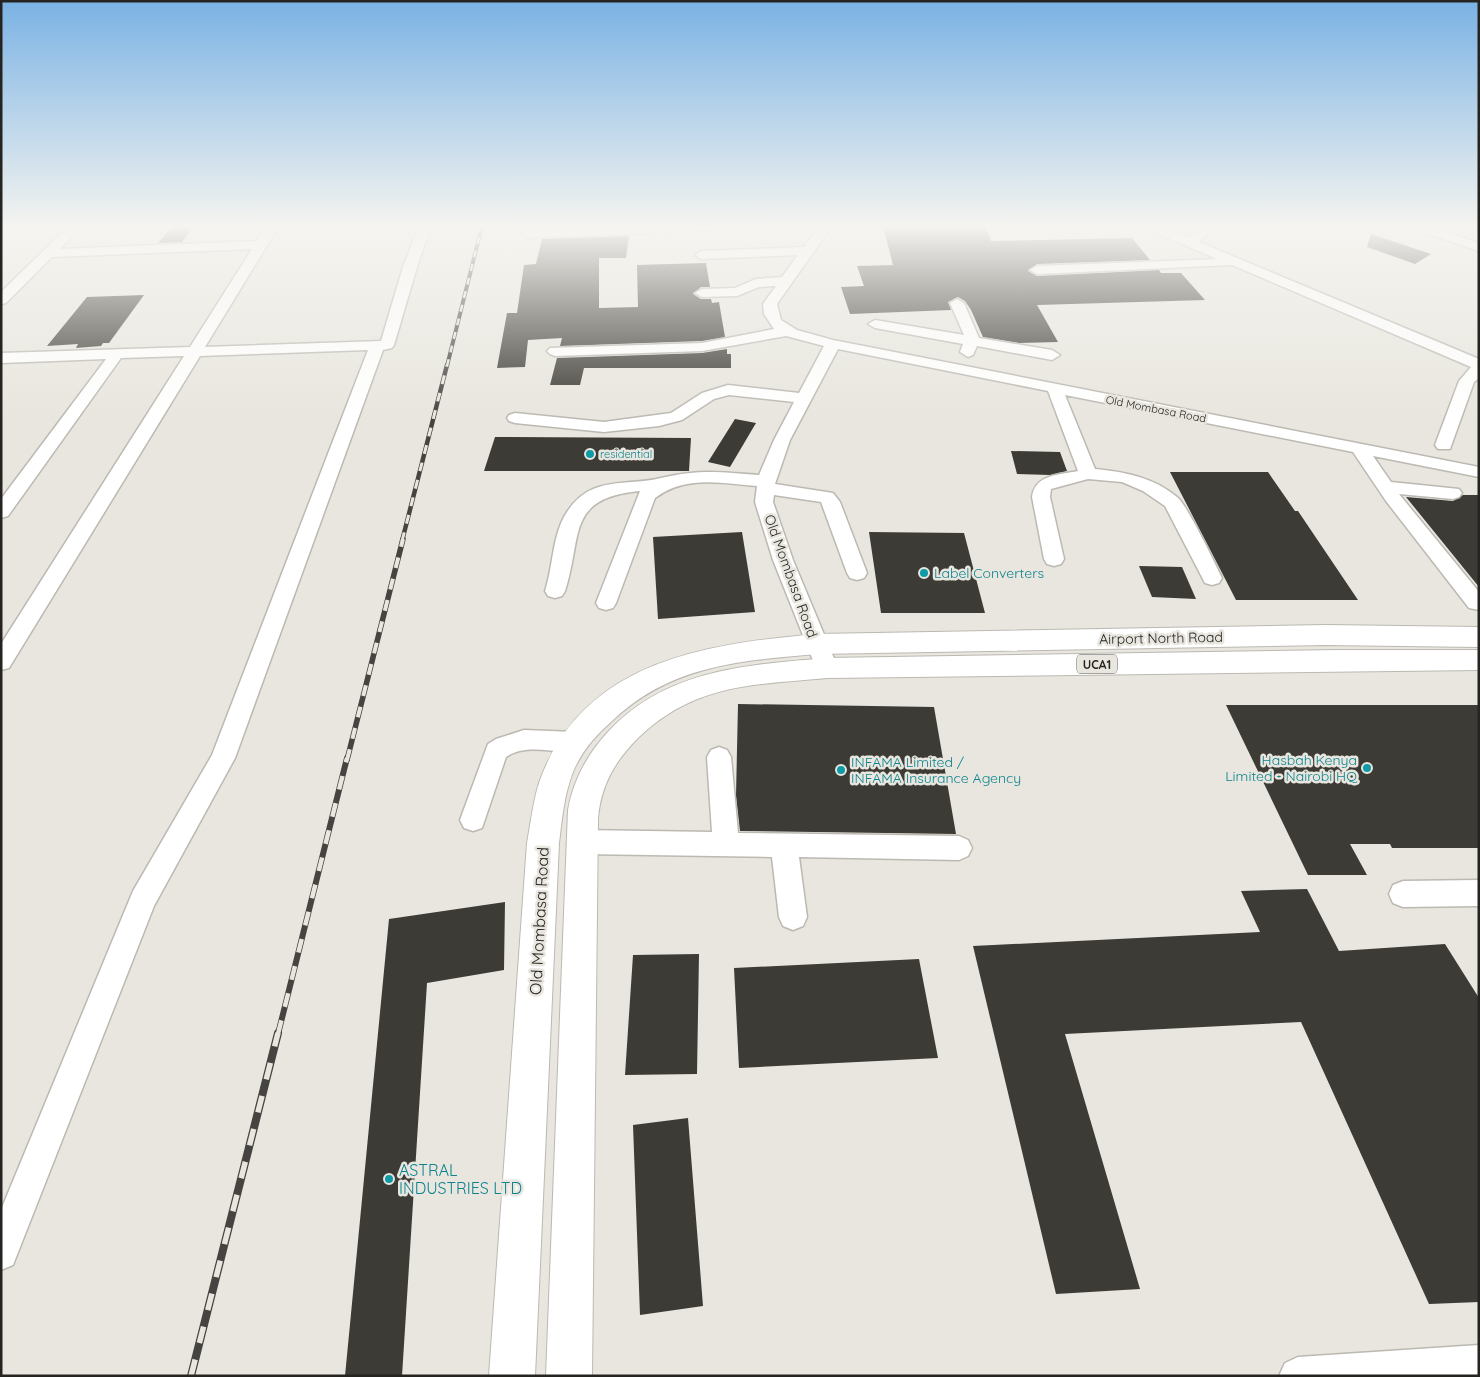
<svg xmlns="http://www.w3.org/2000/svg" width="1480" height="1377" viewBox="0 0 1480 1377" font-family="Quicksand,sans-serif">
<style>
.building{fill:#3d3b35}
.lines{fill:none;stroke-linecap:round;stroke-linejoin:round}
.minor-casing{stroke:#bbb9b1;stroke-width:3}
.major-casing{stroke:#bbb9b1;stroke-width:2}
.minor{fill:#fff;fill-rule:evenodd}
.major{fill:#fff;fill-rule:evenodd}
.rail-far4-casing{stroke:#454440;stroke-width:4}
.rail-far3-casing{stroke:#454440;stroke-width:4.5}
.rail-far2-casing{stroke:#454440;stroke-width:5.5}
.rail-far1-casing{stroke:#454440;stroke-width:6}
.rail-casing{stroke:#454440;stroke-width:8}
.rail-far4{stroke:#e8e6de;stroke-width:2.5;stroke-dasharray:7;stroke-linecap:butt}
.rail-far3{stroke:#e8e6de;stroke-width:3;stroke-dasharray:9;stroke-linecap:butt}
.rail-far2{stroke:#e8e6de;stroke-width:4;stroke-dasharray:11;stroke-linecap:butt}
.rail-far1{stroke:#e8e6de;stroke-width:4.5;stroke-dasharray:14;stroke-linecap:butt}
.rail{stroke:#e8e6de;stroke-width:5.5;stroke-dasharray:17;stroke-linecap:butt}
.culture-dot{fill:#0f9aa8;stroke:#e8e6de;stroke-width:2}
.labels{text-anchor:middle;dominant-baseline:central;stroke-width:5;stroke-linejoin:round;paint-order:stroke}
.far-street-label{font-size:11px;fill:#252421;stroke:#e8e6de}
.far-culture-label{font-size:11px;fill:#0d838f;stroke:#e8e6de;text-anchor:start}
.shield{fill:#e8e6de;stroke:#605e5a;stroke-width:1}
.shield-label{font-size:12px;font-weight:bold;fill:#252421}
.culture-label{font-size:14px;fill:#0d838f;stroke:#e8e6de;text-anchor:start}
.street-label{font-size:14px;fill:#252421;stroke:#e8e6de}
.near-street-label{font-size:16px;fill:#252421;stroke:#e8e6de}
.near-culture-label{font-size:16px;fill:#0d838f;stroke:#e8e6de;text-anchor:start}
</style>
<rect width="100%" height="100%" fill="#e8e6de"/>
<path class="building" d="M173,226H194L182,242L158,243Z
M883,226H985L991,241L1132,238L1150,260L1037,264L1028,271L1037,276L1159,270L1161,273H1181L1205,300L1037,305L1058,342L1019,343L983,337L971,310L965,301L958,297L948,302L951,310L850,314L841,287L864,286L857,266L893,265Z
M1371,234L1431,254L1415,264L1367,247Z
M629,236L626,258H599V308L638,307L637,265L706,263L710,287H701L693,294L701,299H711L712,303L719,302L725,337L702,341L560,346L562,338L528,340L525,367L497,368L507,313H517L524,265L536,264L542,239Z
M144,295L109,343H103L101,346L76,348L78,344L47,346L87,297Z
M727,349V354H731V368H584L580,385H550L557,358L702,353Z
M735,419L756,423L730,467L708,462Z
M495,437L691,438L689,471H484Z
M1011,451L1060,452L1067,471L1050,475L1017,474Z
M1170,472H1268L1295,511H1298L1358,600H1236Z
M1463,495H1479V587L1406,497L1453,501Z
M742,532L755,612L658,619L653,537Z
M869,532L964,533L985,613H881Z
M1139,566L1182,567L1196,599L1152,597Z
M738,704L934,707L956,834L740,831L736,796Z
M1226,705H1479V848H1392L1390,844H1350L1367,875H1308Z
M1307,889L1339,951L1445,944L1479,998V1302L1429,1304L1301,1022L1065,1034L1140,1289L1056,1294L973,946L1260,932L1241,891Z
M505,902L504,970L427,983L402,1376H345L389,919Z
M699,954L697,1074L625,1075L633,955Z
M919,959L938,1058L739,1068L734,968Z
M688,1118L703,1306L640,1315L633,1125Z"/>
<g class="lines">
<defs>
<path id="minor" d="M69,226H82L60,249L257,241L267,226H279L205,347L381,341L403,267L419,226H431L417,267L394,345L392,348L383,350L235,758L154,906L13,1265L1,1270V1210L133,891L212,755L368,350L200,356L9,668L1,670V644L184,356L121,358L8,516L1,518V499L106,359L1,363V353L190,347L252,249L52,257L6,303L1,304V292Z
M635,226H725L719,230L529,238L523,234L529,230Z
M820,226H832L777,304L781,320L797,330L833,340L1479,467V477L1373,456L1391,482L1459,489L1462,493L1459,497L1453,499L1399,494L1479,592V610L1469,608L1386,501L1353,452L1065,395L1095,469C1125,472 1153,477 1177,497C1188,506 1214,562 1222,578L1219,583L1212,585L1205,583L1165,506L1143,491L1122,482L1088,479L1051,489L1050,497L1064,559L1061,564L1054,566L1047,564L1044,559L1032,497C1035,474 1059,475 1078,471L1048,391L838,349L790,440L775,484L833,493L840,502L867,573L864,578L857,580L850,578L847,573L821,502L774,495L773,502L793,560L838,668L835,674L827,676L819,674L816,668L773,560L755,502L757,486C721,483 685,475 655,498L616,603L613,608L606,610L599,608L596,603L640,491C565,498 583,536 565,591L562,596L555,598L548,596L545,591C553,567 552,540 564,517C588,474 623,487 661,478C700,469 720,472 759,475L774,440L794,402L729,395L714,399L682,420L659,426L604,432L515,423L509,421L507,418L509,415L515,413L604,422L671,413L702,393L728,385L799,393L824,346L786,336L702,351L555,356L550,354L547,351L550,348L702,343L774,329L764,314L763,304L776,286L759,287L737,296L702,297L695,293L702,289L735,288L756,279L782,277L798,255L701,259L695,255L701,251L804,247Z
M1148,226H1161L1189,238L1202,226H1215L1199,242L1479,359V378L1474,382L1450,449H1438L1435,445L1459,381L1471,367L1232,265L1037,274L1030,270L1037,266L1217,259L1149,230Z
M1411,226H1429L1479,243V251L1413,229Z
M957,299L964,303L979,338L1052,350L1060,355L1052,360L977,346L973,355L968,357L960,352L963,344L875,328L868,324L875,320L964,335L950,303Z
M524,730L575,732L583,735L587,742L583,749C558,757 530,741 506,757L482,828L473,831L464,828L460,820L488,744L496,739Z
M719,747L727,750L731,757L738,833L959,836L968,840L972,848L968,856L959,860L799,857L807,917L803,926L793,930L783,926L779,917L772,857L582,854L573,850L569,842L573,834L582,830L712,832L707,757L711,750Z
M1479,880V906L1403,907L1393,903L1389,894L1393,885L1403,881Z
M1479,1345V1376H1279L1285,1363L1298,1357Z"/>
<path id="major" d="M1325,625L1479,627V647L1325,645L817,654C739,661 671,665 612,721C596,735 581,752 573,772C564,795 562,819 559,843L535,1376H489L527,843C531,822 533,800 540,780C584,660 707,644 817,634Z
M1340,650H1479V670L827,678C754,685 695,683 638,738C615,761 601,785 598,818L592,1376H546L568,810C573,781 587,755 607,733C665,669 747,665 827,658Z"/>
</defs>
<use href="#minor" class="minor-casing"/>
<use href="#major" class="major-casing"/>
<use href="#minor" class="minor"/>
<use href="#major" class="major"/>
<defs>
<path id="rail-far4" d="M447,366L482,226"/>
<path id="rail-far3" d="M402,541L447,365"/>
<path id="rail-far2" d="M347,760L403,539"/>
<path id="rail-far1" d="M278,1034L347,758"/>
<path id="rail" d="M191,1376L278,1033"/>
</defs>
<use href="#rail-far4" class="rail-far4-casing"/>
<use href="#rail-far3" class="rail-far3-casing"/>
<use href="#rail-far2" class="rail-far2-casing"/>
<use href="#rail-far1" class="rail-far1-casing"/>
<use href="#rail" class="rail-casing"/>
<use href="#rail-far4" class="rail-far4"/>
<use href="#rail-far3" class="rail-far3"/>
<use href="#rail-far2" class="rail-far2"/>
<use href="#rail-far1" class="rail-far1"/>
<use href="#rail" class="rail"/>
</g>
<linearGradient id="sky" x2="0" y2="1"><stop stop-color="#7ab2e4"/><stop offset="0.54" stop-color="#f5f4f0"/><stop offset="1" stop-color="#f5f4f0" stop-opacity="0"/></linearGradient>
<rect width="1480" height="419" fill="url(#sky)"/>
<g class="culture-dot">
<circle cx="590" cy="454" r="5"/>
<circle cx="924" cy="573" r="5"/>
<circle cx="1367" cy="768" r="5"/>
<circle cx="841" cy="770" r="5"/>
<circle cx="389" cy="1179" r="5"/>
</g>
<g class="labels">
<g class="far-street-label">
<text transform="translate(1156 409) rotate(11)">Old Mombasa Road</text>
</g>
<g class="far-culture-label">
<text x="600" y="454">residential</text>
</g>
<rect class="shield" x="1077" y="654.5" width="40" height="19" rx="4"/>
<g class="shield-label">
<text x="1097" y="664">UCA1</text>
</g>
<g class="culture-label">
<text x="934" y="573">Label Converters</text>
<text x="1357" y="760" text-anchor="end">Hasbah Kenya<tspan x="1357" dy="16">Limited - Nairobi HQ</tspan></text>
<text x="851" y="762">INFAMA Limited /<tspan x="851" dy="16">INFAMA Insurance Agency</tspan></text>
</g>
<g class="street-label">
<text transform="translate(791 576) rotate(70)">Old Mombasa Road</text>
<text transform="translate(1161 638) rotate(-1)">Airport North Road</text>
</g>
<g class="near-street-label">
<text transform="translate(539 921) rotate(-87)">Old Mombasa Road</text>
</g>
<g class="near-culture-label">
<text x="399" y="1170">ASTRAL<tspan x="399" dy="18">INDUSTRIES LTD</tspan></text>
</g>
</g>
<rect width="1480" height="1377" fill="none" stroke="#252421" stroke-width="5"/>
</svg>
